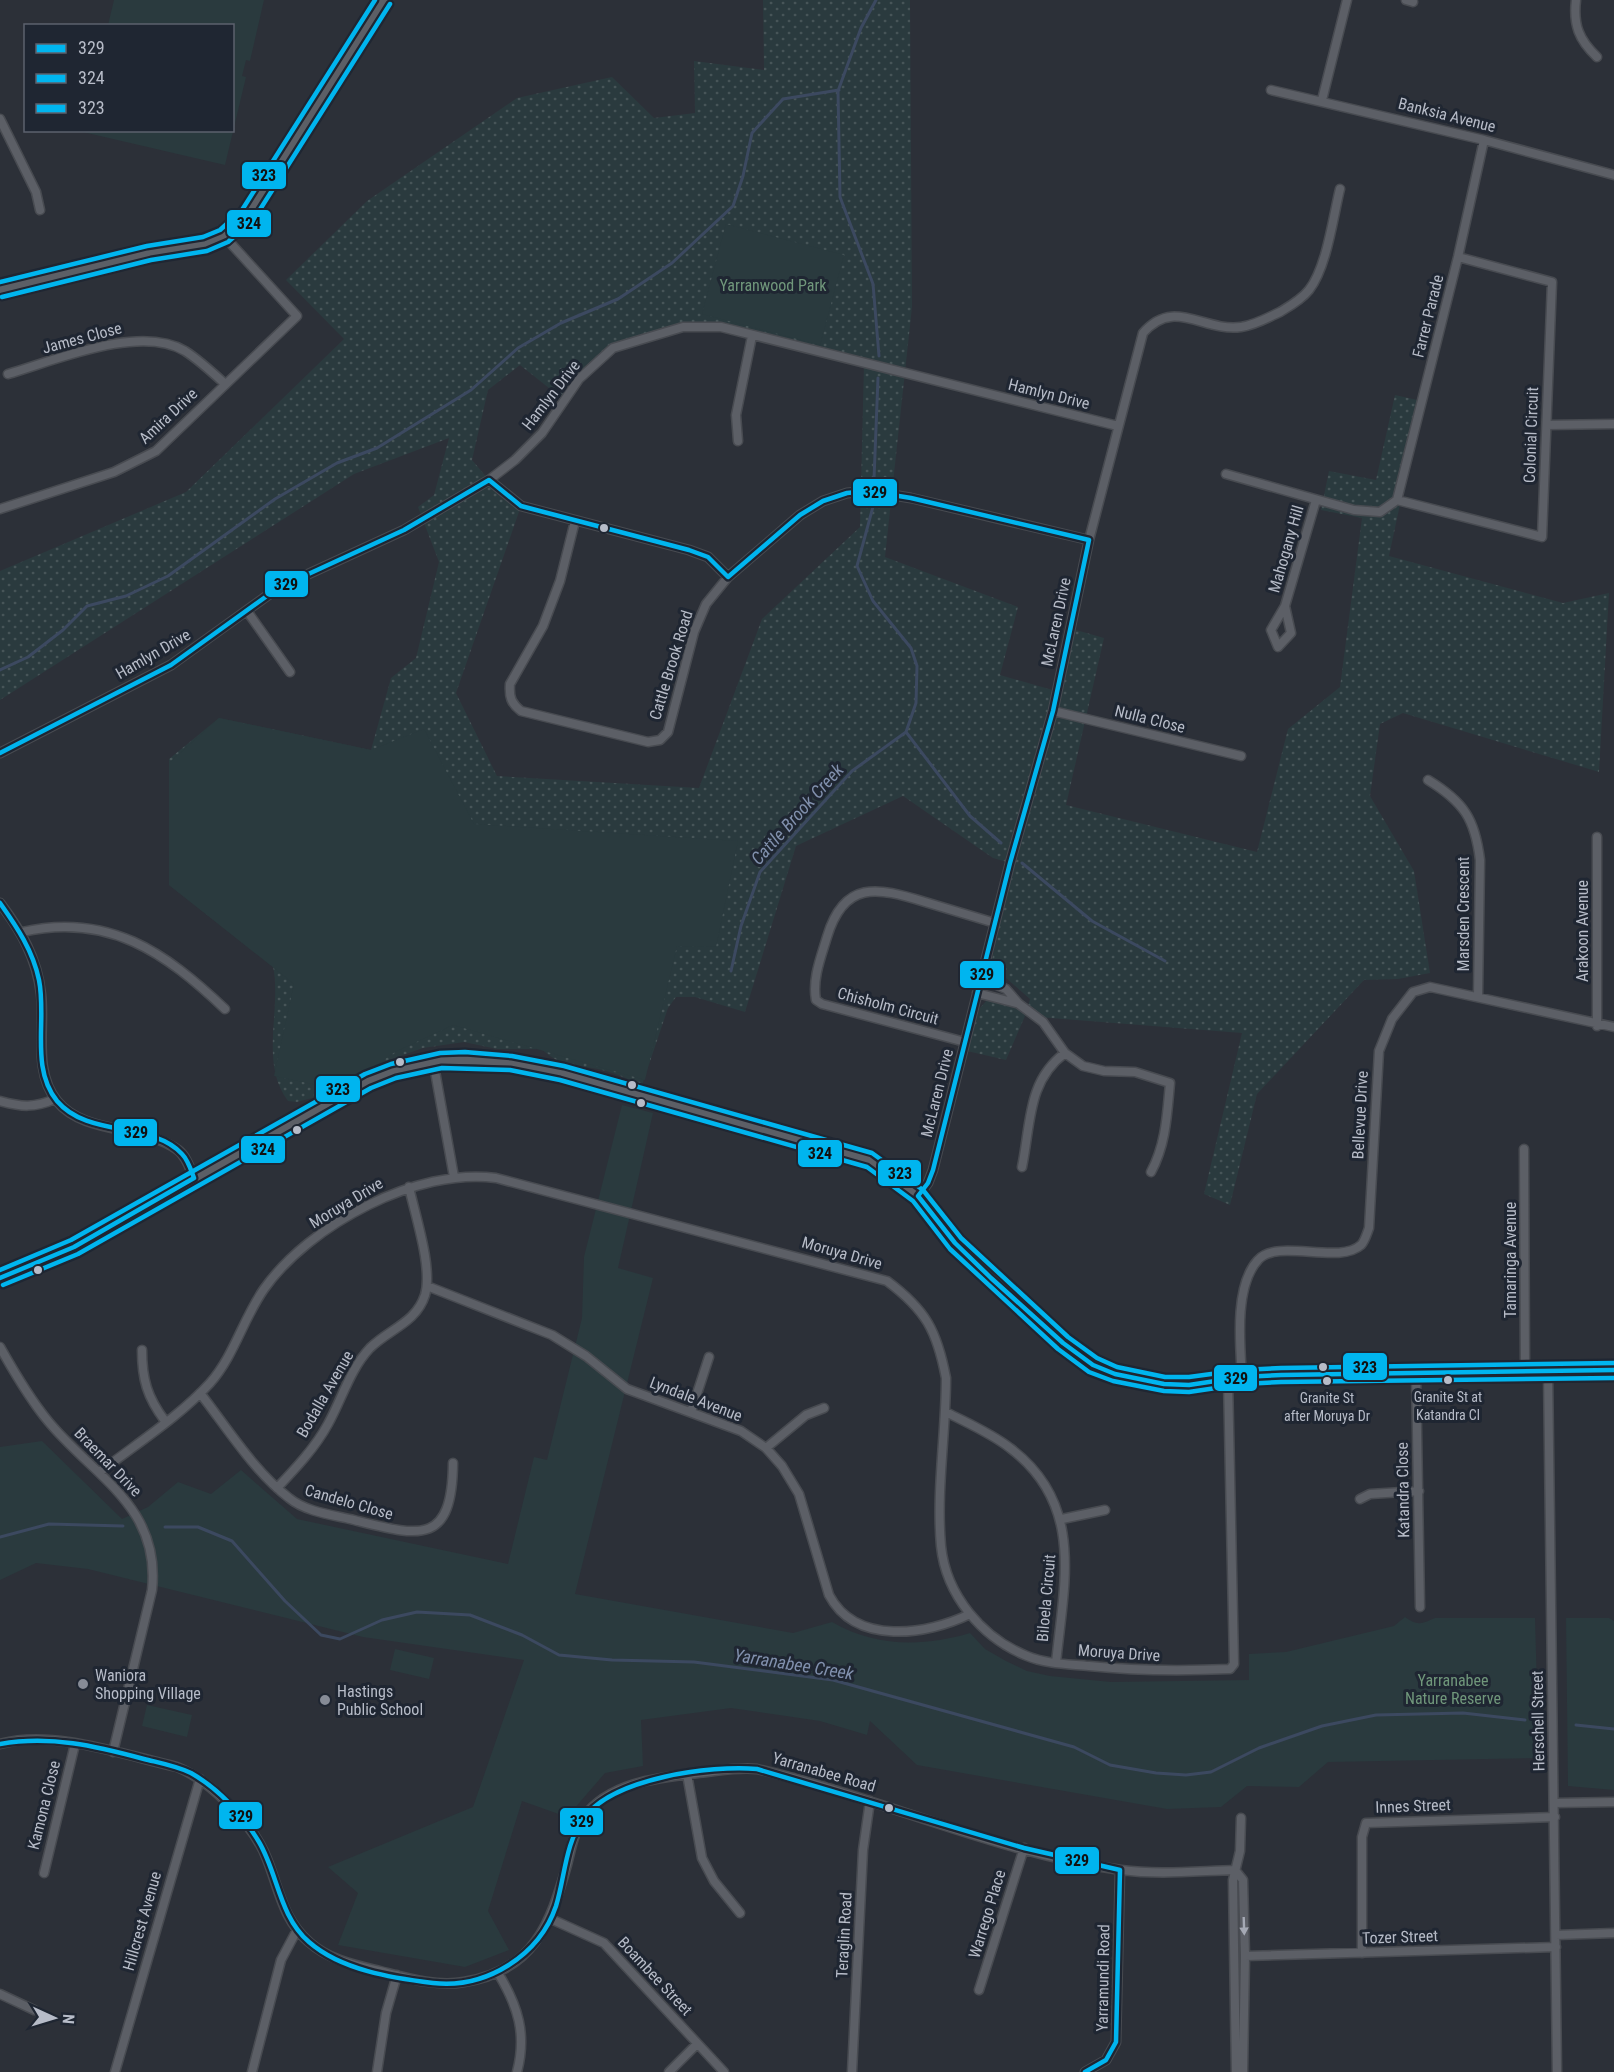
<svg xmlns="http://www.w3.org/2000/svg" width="1614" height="2072" viewBox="0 0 1614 2072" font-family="'Roboto Condensed',sans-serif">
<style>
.grass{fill:url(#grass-dots);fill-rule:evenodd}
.park{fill:#2a3a3e}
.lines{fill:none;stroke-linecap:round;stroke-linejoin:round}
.stream{stroke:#3c4960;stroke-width:3}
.minor-casing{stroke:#484b51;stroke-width:11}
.tertiary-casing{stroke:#484b51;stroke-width:14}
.minor{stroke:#5c5f66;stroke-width:8}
.tertiary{stroke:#5c5f66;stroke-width:10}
.bus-1-casing{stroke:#1f2632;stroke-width:9}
.bus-2-casing{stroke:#1f2632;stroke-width:9}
.bus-3-casing{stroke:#1f2632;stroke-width:9}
.bus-1{stroke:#00b5ef;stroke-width:4.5}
.bus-2{stroke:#00b5ef;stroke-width:4.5}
.bus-3{stroke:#00b5ef;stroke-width:4.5}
.oneway{fill:#a5a9b4}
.bus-dot{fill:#b7bcc8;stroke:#1f2632;stroke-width:2}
.poi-dot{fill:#868b96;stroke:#1f2632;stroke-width:2}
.labels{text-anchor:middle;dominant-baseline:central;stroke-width:6;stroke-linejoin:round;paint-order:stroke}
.bus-label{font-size:14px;fill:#b7bcc8;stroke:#1f2632}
.street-label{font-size:16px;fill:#b7bcc8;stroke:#1f2632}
.park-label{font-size:16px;fill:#70977b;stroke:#1f2632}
.poi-label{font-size:16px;fill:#b7bcc8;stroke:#1f2632;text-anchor:start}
.water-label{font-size:18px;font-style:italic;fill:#8190ad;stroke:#1f2632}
.line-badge{stroke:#1f2632;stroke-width:2}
.pale-badge-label{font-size:16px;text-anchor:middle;font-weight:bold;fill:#111}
</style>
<defs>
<pattern id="grass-dots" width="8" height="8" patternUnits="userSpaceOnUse" patternTransform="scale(1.5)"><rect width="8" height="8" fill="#2a3a3e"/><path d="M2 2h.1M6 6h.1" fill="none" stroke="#475558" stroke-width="1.8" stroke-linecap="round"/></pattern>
</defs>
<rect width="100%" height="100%" fill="#2c3038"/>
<path class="grass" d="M763,0H910L912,307L885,557L1018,607L1000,675L1056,691L1069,628L1104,638L1066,805L1257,852L1288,729L1340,687L1362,518L1321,510L1329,471L1376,480L1395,395L1422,401L1389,556L1563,603L1609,593L1599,772L1403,713L1380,724L1370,796L1414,871L1430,973L1398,979L1364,980L1257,1094L1230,1205L1204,1194L1242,1033L1025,1016L1006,1060L967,1051L979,1009L987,1000L1021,1010L1025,1016L1030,999L991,965L1010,863L993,858L903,796L796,846L745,1012L695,997H676L668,1008L642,1085C629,1080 616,1073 602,1070C573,1063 567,1070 541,1049H497L464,1042L423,1048L389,1060L341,1090L297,1102L288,1101C259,1063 282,1009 273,966L169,885V759L219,718L371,750L391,678L416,658L439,562L418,507L434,495L449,438L354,474L0,700V571L186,492L344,339L286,280L367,201L517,98L612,77L654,118L695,113L694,61L764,70ZM683,327H721L864,364L860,527L762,619L699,788L497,776L456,693L521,506L489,480L472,460L488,390L520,365L564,400L613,348Z"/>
<path class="park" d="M114,0H264L250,61L246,60L242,76L246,77L225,165L83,132L232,130V26L108,25Z
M726,224L844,255L820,345L702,314Z
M219,718L371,750L424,729L474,824L738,841L716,947L677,946L645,1080L453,1025L395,1052L341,1090L274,1076L294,984L169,885V763Z
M622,1105L653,1113L618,1268L653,1278L575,1594L793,1633L832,1622C875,1647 923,1647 970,1633L985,1649L1006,1661L1027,1671L1050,1676L1111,1682L1249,1680V1654L1286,1652L1394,1626L1405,1617C1417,1626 1422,1624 1435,1618H1535L1539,1758L1328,1762L1299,1787L1247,1786L1221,1807L1167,1809L917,1765L870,1721L867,1735L820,1721L731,1708L641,1720L643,1766L605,1773L567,1817L522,1801L488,1911L509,1950L465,1967L338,1945L358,1893L328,1867L473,1807L524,1660L363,1637L88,1569L36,1563L0,1580V1447L42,1441L122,1519L148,1507L178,1482L211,1494L241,1470L297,1519L508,1564L534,1457L547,1460L582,1318L584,1257Z
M1566,1618H1609L1614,1621V1790L1568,1786Z
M395,1649L434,1658L429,1679L390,1670Z
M147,1705L192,1715L187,1737L142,1726Z"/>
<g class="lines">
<path class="stream" d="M876,0L861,28L838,91L840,197L873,284L879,356
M874,479L878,378
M874,503L857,566L873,601L911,648L917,666L916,703L906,732L970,816L1001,843
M0,670L28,657L63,630L87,606L126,596L168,576L275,499L337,463L377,448L471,390L518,348L561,323L618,299L672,263L733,206L743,176L752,133L783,99L839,90
M1022,863L1092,921L1165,961
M731,971L741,926L760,872L852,771L906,732
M165,1527H198L232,1541L285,1601L321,1635L340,1639L382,1620L417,1612L470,1615L522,1635L559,1655L612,1660L694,1662L833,1680L1074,1747L1110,1765L1156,1773L1186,1775L1211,1772L1259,1748L1322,1726L1376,1715L1463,1713L1525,1720
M0,1537L49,1524L123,1526
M1576,1725L1614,1729"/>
<defs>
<path id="minor" d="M1406,0L1413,2
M1576,0C1573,25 1579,40 1597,57
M1271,90L1484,140L1614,175
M1322,100L1347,0
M0,119L36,192L40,210
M8,374C56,360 140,324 185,351C199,360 212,372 224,383
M1547,425L1614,424
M738,441L736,415L752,336
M1226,474L1354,510L1380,512L1397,500
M489,480L521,506L689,550L708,557L728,577
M1397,500L1542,537L1552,282L1458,257
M1397,500L1458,257L1484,140
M0,509L114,472L156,451L297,316L224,236
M575,521L560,581L543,626L510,684C509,697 511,703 521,711L648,742L660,740L668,732L694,632L706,604L728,577L800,515L823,501L847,493L868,491L911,498L1089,540
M1285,606L1271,630L1278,647L1291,633L1285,606L1316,500
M247,611L290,672
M1053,711L1241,756
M0,753L171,665L278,588L404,530L489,480L515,460L542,433L579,379L613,348L683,327H721L1118,426
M1428,780C1464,802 1475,819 1480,860L1478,996
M1597,837V1026
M0,903C21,931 37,958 41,994C45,1028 33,1072 57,1101C84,1135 145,1125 178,1150C187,1157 190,1169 194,1178
M22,932C108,912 165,952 225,1009
M981,978L1006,989L1019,1004L1043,1022L1065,1053L1083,1066L1104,1071L1135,1072L1170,1083C1167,1115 1166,1144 1151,1172
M977,993L1016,1003
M965,1042L822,1004L816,1000C812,979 821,957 827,937C844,880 877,887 925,902C948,909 972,916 995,923
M433,1060L454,1177
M0,1101C22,1107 34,1108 55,1099
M1524,1149L1525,1370
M1022,1167C1031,1124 1027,1081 1065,1053
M918,1196L928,1183L933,1170L1010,863L1053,711L1089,540L1143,333C1174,297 1203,332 1241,327C1255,325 1267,318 1280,312C1290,306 1301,300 1309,290C1327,267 1333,217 1340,189
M427,1286L552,1335L586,1356L627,1389L741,1431L766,1448L782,1466L799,1494L829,1595C856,1646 927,1635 970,1614
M0,1347C14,1372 29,1398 48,1421C93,1476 161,1506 152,1590L113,1752
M142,1350C142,1379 147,1397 165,1421
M1548,1370L1557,2072
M1416,1373L1420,1607
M1242,1377C1240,1345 1234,1286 1258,1260C1277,1238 1339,1265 1361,1245C1365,1241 1367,1233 1369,1228L1379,1051L1392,1019L1413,992L1430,987L1614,1027
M200,1393C228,1429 253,1470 289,1498C306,1512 333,1515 354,1520C419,1536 452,1547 453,1463
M691,1412L709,1357
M946,1412C967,1423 991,1433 1010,1448C1085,1504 1064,1583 1056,1663
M766,1448L806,1415L824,1408
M100,1472C136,1444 179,1417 210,1383C234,1356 243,1319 264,1289C309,1225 418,1167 496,1178L887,1281C926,1310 937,1331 946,1378C946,1433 936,1491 941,1546C946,1595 982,1638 1027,1656C1046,1664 1069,1664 1089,1666C1137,1671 1182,1671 1230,1669L1234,1664L1228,1379
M277,1488C295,1469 315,1448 328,1424C342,1399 350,1369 370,1348C389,1329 416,1323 425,1295C433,1268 415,1215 409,1187
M1360,1499L1370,1494L1419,1491
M1062,1519L1105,1510
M0,1744C53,1729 124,1755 177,1767C210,1780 254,1825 267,1859C279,1889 283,1920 309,1942C329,1960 355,1965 380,1971C407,1978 436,1987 464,1982C534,1971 550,1924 567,1865C571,1849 574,1832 583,1818C610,1780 665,1777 707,1772C724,1770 740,1767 757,1769C879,1797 996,1853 1121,1870C1159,1875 1197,1871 1235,1870
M687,1774L702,1858L714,1881L740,1913
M1555,1803L1614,1802
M1235,1870L1243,1880L1245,1956L1243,2072
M44,1873L75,1744
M551,1919L604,1943L724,2072
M1556,1935L1614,1933
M1362,1953V1837L1366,1823L1555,1817
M1245,1956L1556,1947
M498,1973C518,2006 527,2034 517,2072
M979,1990L1024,1848
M0,1994L34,2010
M115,2072L200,1779
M252,2072L281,1960L297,1930
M377,2072L386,2013L397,1975
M669,2072L697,2044
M852,2072L863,1850L870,1801
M1085,2072L1106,2060L1116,2042L1120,1870
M1236,2072L1233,1880L1240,1851L1241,1818"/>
<path id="tertiary" d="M0,290L149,253L205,244L224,236L248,215L384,0
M0,1278L74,1247L368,1081C438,1049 490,1057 562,1073L870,1160L918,1196L955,1243L1063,1343L1093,1365L1115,1374L1164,1384L1189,1385L1242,1377L1281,1375L1614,1370"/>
</defs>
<use href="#minor" class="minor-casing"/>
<use href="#tertiary" class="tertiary-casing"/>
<use href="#minor" class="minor"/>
<use href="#tertiary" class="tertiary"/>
<defs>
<path id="bus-1" d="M0,753L171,665L278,588L404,530L489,480L521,506L689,550L708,557L728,577L800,515L823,501L847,493L868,491L911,498L1089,540L1053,711L1010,863L933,1170L928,1183L918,1196L955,1243L991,1278L1063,1343L1093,1365L1115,1374L1164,1384L1189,1385L1242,1377L1281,1375L1614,1370
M0,903C17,927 33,951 39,980C47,1019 30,1068 57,1101C88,1138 152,1121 182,1154C188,1160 191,1170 194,1178L74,1247L0,1278
M0,1744C50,1735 96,1746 144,1759C160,1763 177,1766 191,1773C219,1789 243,1815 259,1842C278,1874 279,1916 309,1942C341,1970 392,1978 433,1983C486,1989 539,1956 556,1906C565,1877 565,1843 584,1818C613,1778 710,1765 757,1769L1024,1848L1120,1870L1116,2042L1106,2060L1085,2072"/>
<path id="bus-2" d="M2,297L151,260L207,251L228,242L254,219L390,4
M3,1285L78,1254L371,1088L396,1078L442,1068L510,1070L560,1080L867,1167L913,1201L950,1249L1058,1349L1089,1372L1113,1381L1164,1391L1189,1392L1243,1384L1281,1382L1614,1378"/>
<path id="bus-3" d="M0,282L147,246L203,237L220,230L242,210L375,0
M0,1270L71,1240L365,1074L391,1064L440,1053L465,1052L512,1056L564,1066L872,1153L923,1190L961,1238L1068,1337L1097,1358L1117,1367L1165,1377H1189L1241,1370L1281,1368L1614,1363"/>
</defs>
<use href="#bus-1" class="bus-1-casing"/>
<use href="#bus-2" class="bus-2-casing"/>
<use href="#bus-3" class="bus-3-casing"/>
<use href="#bus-1" class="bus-1"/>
<use href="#bus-2" class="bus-2"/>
<use href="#bus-3" class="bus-3"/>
</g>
<defs><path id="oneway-solid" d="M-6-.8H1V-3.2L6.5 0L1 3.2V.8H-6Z" transform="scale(1.5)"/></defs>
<use class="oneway" href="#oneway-solid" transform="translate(1244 1926) rotate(88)"/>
<g class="bus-dot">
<circle cx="604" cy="528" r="5"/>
<circle cx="400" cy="1062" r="5"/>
<circle cx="632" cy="1085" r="5"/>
<circle cx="641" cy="1103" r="5"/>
<circle cx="297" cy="1130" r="5"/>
<circle cx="38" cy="1270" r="5"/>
<circle cx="1323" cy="1367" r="5"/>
<circle cx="1448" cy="1380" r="5"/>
<circle cx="1327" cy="1381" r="5"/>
<circle cx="889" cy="1808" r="5"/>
</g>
<g class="poi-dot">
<circle cx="83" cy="1684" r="6"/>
<circle cx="325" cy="1700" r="6"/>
</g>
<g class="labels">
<g class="bus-label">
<text x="1448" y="1397">Granite St at<tspan x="1448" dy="18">Katandra Cl</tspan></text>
<text x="1327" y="1398">Granite St<tspan x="1327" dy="18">after Moruya Dr</tspan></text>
</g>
<g class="street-label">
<text transform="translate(1447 115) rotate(14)">Banksia Avenue</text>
<text transform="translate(1428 316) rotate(-76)">Farrer Parade</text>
<text transform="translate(82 338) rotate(-15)">James Close</text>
<text transform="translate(1049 394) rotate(14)">Hamlyn Drive</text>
<text transform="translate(551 395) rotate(-52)">Hamlyn Drive</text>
<text transform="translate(168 416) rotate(-43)">Amira Drive</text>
<text transform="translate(1531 435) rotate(-88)">Colonial Circuit</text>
<text transform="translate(1286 549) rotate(-74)">Mahogany Hill</text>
<text transform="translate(1056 622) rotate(-78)">McLaren Drive</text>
<text transform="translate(153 654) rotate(-30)">Hamlyn Drive</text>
<text transform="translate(671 665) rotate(-73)">Cattle Brook Road</text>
<text transform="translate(1150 719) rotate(14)">Nulla Close</text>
<text transform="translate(1463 914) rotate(-90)">Marsden Crescent</text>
<text transform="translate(1582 931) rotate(-90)">Arakoon Avenue</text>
<text transform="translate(888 1006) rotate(15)">Chisholm Circuit</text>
<text transform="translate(937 1093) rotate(-76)">McLaren Drive</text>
<text transform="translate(1360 1115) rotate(-87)">Bellevue Drive</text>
<text transform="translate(346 1203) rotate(-31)">Moruya Drive</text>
<text transform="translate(842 1253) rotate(16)">Moruya Drive</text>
<text transform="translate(1510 1260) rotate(-90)">Tamaringa Avenue</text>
<text transform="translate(325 1394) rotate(-60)">Bodalla Avenue</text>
<text transform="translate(696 1399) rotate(21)">Lyndale Avenue</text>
<text transform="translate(108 1462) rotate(46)">Braemar Drive</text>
<text transform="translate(1403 1490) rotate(-91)">Katandra Close</text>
<text transform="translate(349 1502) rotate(16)">Candelo Close</text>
<text transform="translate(1046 1598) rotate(-85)">Biloela Circuit</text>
<text transform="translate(1119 1653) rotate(4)">Moruya Drive</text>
<text transform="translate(1538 1721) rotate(-91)">Herschell Street</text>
<text transform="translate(824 1772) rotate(16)">Yarranabee Road</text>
<text transform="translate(44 1805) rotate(-76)">Kamona Close</text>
<text transform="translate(1413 1806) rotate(-2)">Innes Street</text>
<text transform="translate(987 1914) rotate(-73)">Warrego Place</text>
<text transform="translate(142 1921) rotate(-74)">Hillcrest Avenue</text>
<text transform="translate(844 1935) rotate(-87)">Teraglin Road</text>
<text transform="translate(1400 1937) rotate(-2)">Tozer Street</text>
<text transform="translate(655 1976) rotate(47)">Boambee Street</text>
<text transform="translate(1103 1978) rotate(-89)">Yarramundi Road</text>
</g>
<g class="park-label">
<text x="773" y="285">Yarranwood Park</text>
<text x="1453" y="1680">Yarranabee<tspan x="1453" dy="18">Nature Reserve</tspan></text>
</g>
<g class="poi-label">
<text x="95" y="1675">Waniora<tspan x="95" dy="18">Shopping Village</tspan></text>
<text x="337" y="1691">Hastings<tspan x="337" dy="18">Public School</tspan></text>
</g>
<g class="water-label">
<text transform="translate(797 814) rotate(-48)">Cattle Brook Creek</text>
<text transform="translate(794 1664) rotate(9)">Yarranabee Creek</text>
</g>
</g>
<g class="line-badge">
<rect x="241" y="161" width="46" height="29" rx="6" fill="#00b5ef"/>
<rect x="226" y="209" width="46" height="29" rx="6" fill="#00b5ef"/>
<rect x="852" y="478" width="46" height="29" rx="6" fill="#00b5ef"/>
<rect x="264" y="570" width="45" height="28" rx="6" fill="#00b5ef"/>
<rect x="959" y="960" width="46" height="29" rx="6" fill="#00b5ef"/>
<rect x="315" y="1075" width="46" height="28" rx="6" fill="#00b5ef"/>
<rect x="113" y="1118" width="45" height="29" rx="6" fill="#00b5ef"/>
<rect x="240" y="1135" width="46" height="29" rx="6" fill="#00b5ef"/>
<rect x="797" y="1139" width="46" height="29" rx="6" fill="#00b5ef"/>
<rect x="877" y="1159" width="45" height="28" rx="6" fill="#00b5ef"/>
<rect x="1342" y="1352" width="46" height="29" rx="6" fill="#00b5ef"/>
<rect x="1213" y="1364" width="45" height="28" rx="6" fill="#00b5ef"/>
<rect x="218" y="1801" width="45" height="29" rx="6" fill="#00b5ef"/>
<rect x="559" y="1807" width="45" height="29" rx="6" fill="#00b5ef"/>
<rect x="1054" y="1846" width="46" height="29" rx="6" fill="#00b5ef"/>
</g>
<g class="pale-badge-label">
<text x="264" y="181">323</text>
<text x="249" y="229">324</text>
<text x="875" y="498">329</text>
<text x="286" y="590">329</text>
<text x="982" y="980">329</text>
<text x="338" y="1095">323</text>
<text x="136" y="1138">329</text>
<text x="263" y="1155">324</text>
<text x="820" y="1159">324</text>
<text x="900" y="1179">323</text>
<text x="1365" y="1373">323</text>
<text x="1236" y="1384">329</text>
<text x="241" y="1822">329</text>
<text x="582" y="1827">329</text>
<text x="1077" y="1866">329</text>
</g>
<rect x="24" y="24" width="210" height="108" fill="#1f2632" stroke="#5c626e" stroke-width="1.5"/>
<rect x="36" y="44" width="30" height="9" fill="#00b5ef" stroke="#5c626e" stroke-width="1.5"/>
<text x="78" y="54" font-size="18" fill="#b7bcc8">329</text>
<rect x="36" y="74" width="30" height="9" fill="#00b5ef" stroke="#5c626e" stroke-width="1.5"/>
<text x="78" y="84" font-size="18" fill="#b7bcc8">324</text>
<rect x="36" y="104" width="30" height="9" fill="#00b5ef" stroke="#5c626e" stroke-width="1.5"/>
<text x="78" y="114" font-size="18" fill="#b7bcc8">323</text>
<g transform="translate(54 2018) rotate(94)" stroke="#1f2632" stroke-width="4.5" paint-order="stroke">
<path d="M0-4.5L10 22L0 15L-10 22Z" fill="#b7bcc8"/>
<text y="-9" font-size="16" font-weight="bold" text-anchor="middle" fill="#b7bcc8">N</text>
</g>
</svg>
